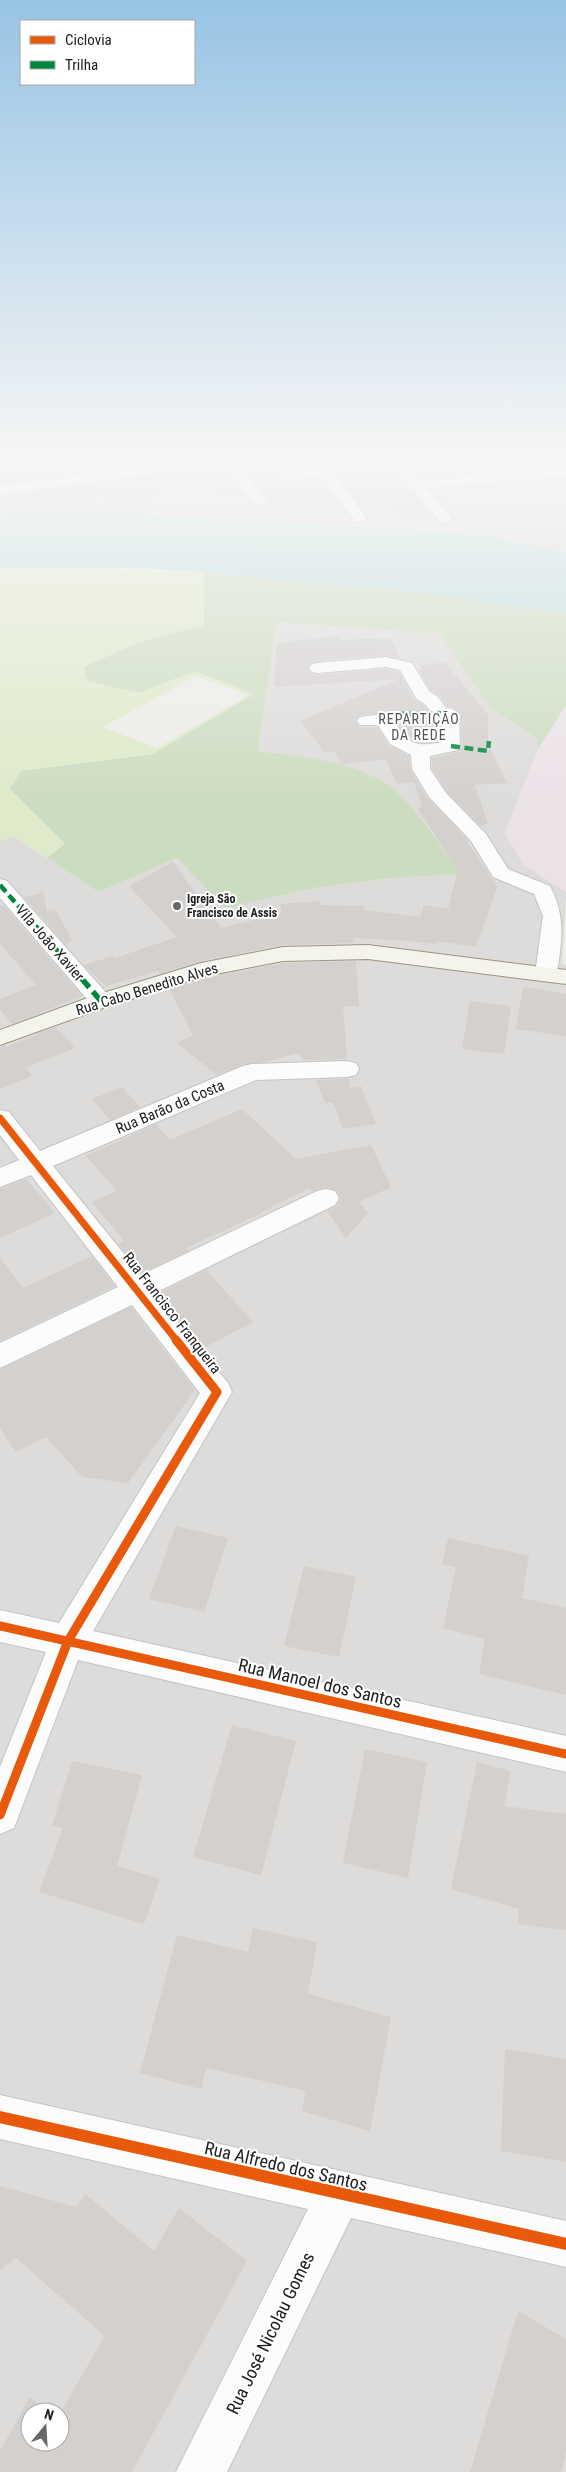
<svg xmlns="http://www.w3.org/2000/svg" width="566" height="2472" viewBox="0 0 566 2472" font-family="'Roboto Condensed',sans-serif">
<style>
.residential{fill:#dddcda;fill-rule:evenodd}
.industrial{fill:#ebe2e8}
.grass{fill:#deeac9;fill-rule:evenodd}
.forest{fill:#ccdcc0}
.water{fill:#bedde0}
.building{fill:#d3d0ce}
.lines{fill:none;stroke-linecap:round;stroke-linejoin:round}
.minor-casing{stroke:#c5c4c3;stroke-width:2}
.tertiary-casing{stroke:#c5c4c3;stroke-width:2}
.secondary-casing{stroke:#989781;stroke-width:2}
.minor{fill:#fcfcfc;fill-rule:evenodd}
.tertiary{fill:#fcfcfc;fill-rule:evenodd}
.secondary{fill:#f4f3ec;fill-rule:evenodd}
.quiet-far1{stroke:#00873e;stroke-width:4.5;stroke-dasharray:9 4.5;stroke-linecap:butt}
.quiet{stroke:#00873e;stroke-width:5.5;stroke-dasharray:12 5.5;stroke-linecap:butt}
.cycleway-far2-casing{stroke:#fff;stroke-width:10}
.cycleway-far1-casing{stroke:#fff;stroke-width:12}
.cycleway-casing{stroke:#fff;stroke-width:15}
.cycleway-far2{stroke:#e8590c;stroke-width:7}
.cycleway-far1{stroke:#e8590c;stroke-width:9}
.cycleway{stroke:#e8590c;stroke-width:12}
.poi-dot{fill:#686766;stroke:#fff;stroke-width:2}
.labels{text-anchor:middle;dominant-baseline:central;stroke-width:4;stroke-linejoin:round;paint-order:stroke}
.far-poi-label{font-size:12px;font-weight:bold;fill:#202020;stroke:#fff;text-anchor:start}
.far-neighbourhood-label{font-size:14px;letter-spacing:1px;fill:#535353;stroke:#fff}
.street-label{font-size:15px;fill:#202020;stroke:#fff}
.near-street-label{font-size:18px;fill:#202020;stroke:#fff}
</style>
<rect width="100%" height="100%" fill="#eeece9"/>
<path class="residential" d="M0,460H566V552L491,536L414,529L107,512H23L0,515Z
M277,622L440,634L491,709L538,738V749L505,833L523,864L566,892L562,964L566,965V2472H0V841L14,836L98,892L177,858L225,908L314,888L392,878L461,874L399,794L368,773L317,760L258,751ZM30,2412H60V2442H30Z"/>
<path class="industrial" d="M566,705V892L523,864L505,833L538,749Z"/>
<path class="grass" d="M15,566L204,572V625L137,643L84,668L139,693L195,671L255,694L153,754L21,771L11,789L65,845L47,858L15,836L0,841V568ZM196,676L249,695L157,748L103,727Z"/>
<path class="forest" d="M204,572L302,583L389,589L566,613V705L538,749L537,738L491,709L440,634L277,622L258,751C302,757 367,761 400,795C423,818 441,848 462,874L392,878L314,888L225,908L177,858L98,892L47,858L65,844L10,789L21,771L153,754L254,694L195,671L139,693L88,681L84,667L137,643L204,625Z"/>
<path class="water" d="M23,512H107L414,529L491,536L566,552V613L389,589L302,583L204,572L129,568H0V515Z"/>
<path class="building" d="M37,460H183L0,484V467Z
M238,460H263L280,482L321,478L343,507L322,509L318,502L270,505L263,491Z
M281,460H387L432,516L399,518L393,509L364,511L333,468L290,471Z
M405,460H460L474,474L421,479Z
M224,466L244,493L222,495L215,486L150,493L152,497L111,502L105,494L0,509V496Z
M485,485L487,487L433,492L431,490Z
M338,636L340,640L391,638L400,658L386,655L318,661L312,662L308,667L310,673L318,675L386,669L399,672L414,699L425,706L434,718L439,720L440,740L422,742L407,735L390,713L360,715L355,721L360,727H377L389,746L409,756L410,770L427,798L462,834L497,887L476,947L437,941L436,944L410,941L354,938V943L283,945L201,961L160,974L158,971L106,986L84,965L113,956L115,958L177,937L129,886L173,862L221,928L282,913L280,904L319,901L320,905L364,906V910L420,917L424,905L448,909L458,870L418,809L422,806L414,782L397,784L386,759L341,764L334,751L325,753L300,721L399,679L274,687L277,643Z
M445,662L488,715V744L507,783L475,785L488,824L480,825L447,792L432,768V758L458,752L462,746L460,716L454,708L447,706L440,696L430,690L419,670H421L420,666Z
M43,892L47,911L55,909L72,940L66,945L25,898Z
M3,905L82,996L12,1024L0,1010V999L36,985L0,944V906Z
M356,961L359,1006H343L347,1059L303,1060L298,1053L266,1062L243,1064L217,1075L177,1043L193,1035L169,989L205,978L283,963Z
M523,987L566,994V1036L516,1029Z
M470,1001L511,1006L504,1054L462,1049Z
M55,1027L75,1048L25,1068L33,1076L0,1089V1047L5,1045L7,1047Z
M349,1079L350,1088L361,1086L376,1124L343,1129L333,1102L325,1103L316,1080Z
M122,1087L140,1107L110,1120L92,1099Z
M242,1109L296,1159L371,1145L391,1187L359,1202L368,1213L346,1238L327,1211L336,1207L341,1199L337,1190L326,1187L312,1191L310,1188L261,1212L262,1213L186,1248L189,1250L142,1273L118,1244L124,1241L92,1202L117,1191L86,1156L156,1124L170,1140Z
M26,1179L55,1213L0,1238V1189Z
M92,1256L115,1286L0,1341V1258L23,1288Z
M206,1270L253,1322L202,1349L158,1294Z
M131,1307L195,1390L128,1483L82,1477L46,1437L16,1452L0,1428V1370Z
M176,1526L228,1538L204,1612L149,1599Z
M448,1538L529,1556L522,1598L566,1608V1695L479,1674L485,1639L443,1628L456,1567L442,1564Z
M304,1566L356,1577L339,1657L284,1646Z
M232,1725L296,1741L261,1875L193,1857Z
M365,1749L427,1762L408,1878L343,1863Z
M72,1761L142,1775L117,1866L160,1879L144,1924L39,1892L63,1828L52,1826Z
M477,1762L511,1771L504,1806L566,1814V1930L518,1924L519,1909L451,1889Z
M253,1928L317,1942L308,1994L391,2017L370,2131L302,2111L306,2091L206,2068L201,2089L140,2073L177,1935L248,1952Z
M505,2049L566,2059V2162L501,2151Z
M0,2186L76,2207L85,2194L154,2251L179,2208L247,2261L132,2472H0V2451L30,2397L48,2412H30V2442H60V2413L105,2336L16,2258L0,2270Z
M518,2311L566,2339V2452L561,2472H470Z"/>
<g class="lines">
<defs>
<path id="minor" d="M196,460H236L267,502L260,506L255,505L225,464L0,494V486Z
M265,460H279L289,473L331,469L367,518L360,522L355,521L322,476L280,480Z
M389,460H403L420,481L566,468V476L427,488L452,519L445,523L440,522Z
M386,657L412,663L429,691L438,697L446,708L453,709L459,717L460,746L458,750L430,756V769L446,793L486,834L508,869L550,886C566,916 562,940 557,974L554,979L546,981L538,979L535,974L543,916L534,894L493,877L471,841L429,797L412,769L411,755L390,744L378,725H360L357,721L360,717L384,714L390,715C408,740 408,749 442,742L441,718L435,717L426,705L416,698L400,670L386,667L318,673L312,672L309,668L312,664L318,663Z
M0,879L7,881L109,996L113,1001L109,1006L101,1008L93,1006L0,898Z
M347,1061L356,1063L359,1069L356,1075L347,1077L256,1080L53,1166L141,1275L317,1191L326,1189L335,1191L339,1198L335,1205L155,1293L228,1383L232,1392L93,1631L566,1736V1772L78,1660L14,1828L0,1834V1767L46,1652L0,1642V1610L59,1623L200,1393L132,1305L0,1368V1343L118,1287L31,1175L0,1187V1168L19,1160L0,1135V1110L9,1112L40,1151L243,1066L252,1064Z
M0,2095L566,2221V2267L351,2218L227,2472H176L308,2209L0,2139Z"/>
<path id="tertiary" d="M0,460H18L16,463L0,465Z"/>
<path id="secondary" d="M368,945L566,970V984L368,959L283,961L205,976L109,1006L0,1045V1030L93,996L201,963L283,947Z"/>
</defs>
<use href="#minor" class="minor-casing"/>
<use href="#tertiary" class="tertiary-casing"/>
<use href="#secondary" class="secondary-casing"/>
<use href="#minor" class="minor"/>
<use href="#tertiary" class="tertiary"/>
<use href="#secondary" class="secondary"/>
<path class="quiet-far1" d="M384,719L393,714L441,713
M451,746L488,751L489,741
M0,885L71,966"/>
<path class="quiet" d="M70,965L101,1001"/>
<defs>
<path id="cycleway-far2" d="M0,1118L177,1341"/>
<path id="cycleway-far1" d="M0,1626L566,1754
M0,1815L68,1641L217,1392L176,1340"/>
<path id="cycleway" d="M0,2117L566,2244"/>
</defs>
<use href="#cycleway-far2" class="cycleway-far2-casing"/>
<use href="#cycleway-far1" class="cycleway-far1-casing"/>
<use href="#cycleway" class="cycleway-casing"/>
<use href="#cycleway-far2" class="cycleway-far2"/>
<use href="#cycleway-far1" class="cycleway-far1"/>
<use href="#cycleway" class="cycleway"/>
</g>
<linearGradient id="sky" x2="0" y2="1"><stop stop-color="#97c4e5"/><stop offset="0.57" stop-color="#f7f6f5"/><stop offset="1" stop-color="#f7f6f5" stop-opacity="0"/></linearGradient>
<rect width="566" height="806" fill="url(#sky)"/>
<circle class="poi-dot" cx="177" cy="906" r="5"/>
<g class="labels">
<g class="far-poi-label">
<text x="187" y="899">Igreja São<tspan x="187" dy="14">Francisco de Assis</tspan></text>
</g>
<g class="far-neighbourhood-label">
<text x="419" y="719">REPARTIÇÃO<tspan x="419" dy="16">DA REDE</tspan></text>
</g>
<g class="street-label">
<text transform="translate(50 943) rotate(49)">Vila João Xavier</text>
<text transform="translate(147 989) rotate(-17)">Rua Cabo Benedito Alves</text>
<text transform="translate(170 1107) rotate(-23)">Rua Barão da Costa</text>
<text transform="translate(172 1313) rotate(52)">Rua Francisco Franqueira</text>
</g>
<g class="near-street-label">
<text transform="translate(320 1683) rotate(13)">Rua Manoel dos Santos</text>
<text transform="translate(286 2166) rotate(13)">Rua Alfredo dos Santos</text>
<text transform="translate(270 2333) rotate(-64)">Rua José Nicolau Gomes</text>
</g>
</g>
<rect x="20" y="20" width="175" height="65" fill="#ffffff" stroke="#a6a6a6"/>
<rect x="30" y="36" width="25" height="8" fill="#e8590c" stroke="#a6a6a6"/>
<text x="65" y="45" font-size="15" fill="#202020">Ciclovia</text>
<rect x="30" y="61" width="25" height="8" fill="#00873e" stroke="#a6a6a6"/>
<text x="65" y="70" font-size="15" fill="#202020">Trilha</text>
<g transform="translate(45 2427) rotate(18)"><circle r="24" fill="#ffffff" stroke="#a6a6a6"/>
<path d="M0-4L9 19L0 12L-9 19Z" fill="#686766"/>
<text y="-8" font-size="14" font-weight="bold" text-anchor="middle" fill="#202020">N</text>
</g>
</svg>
